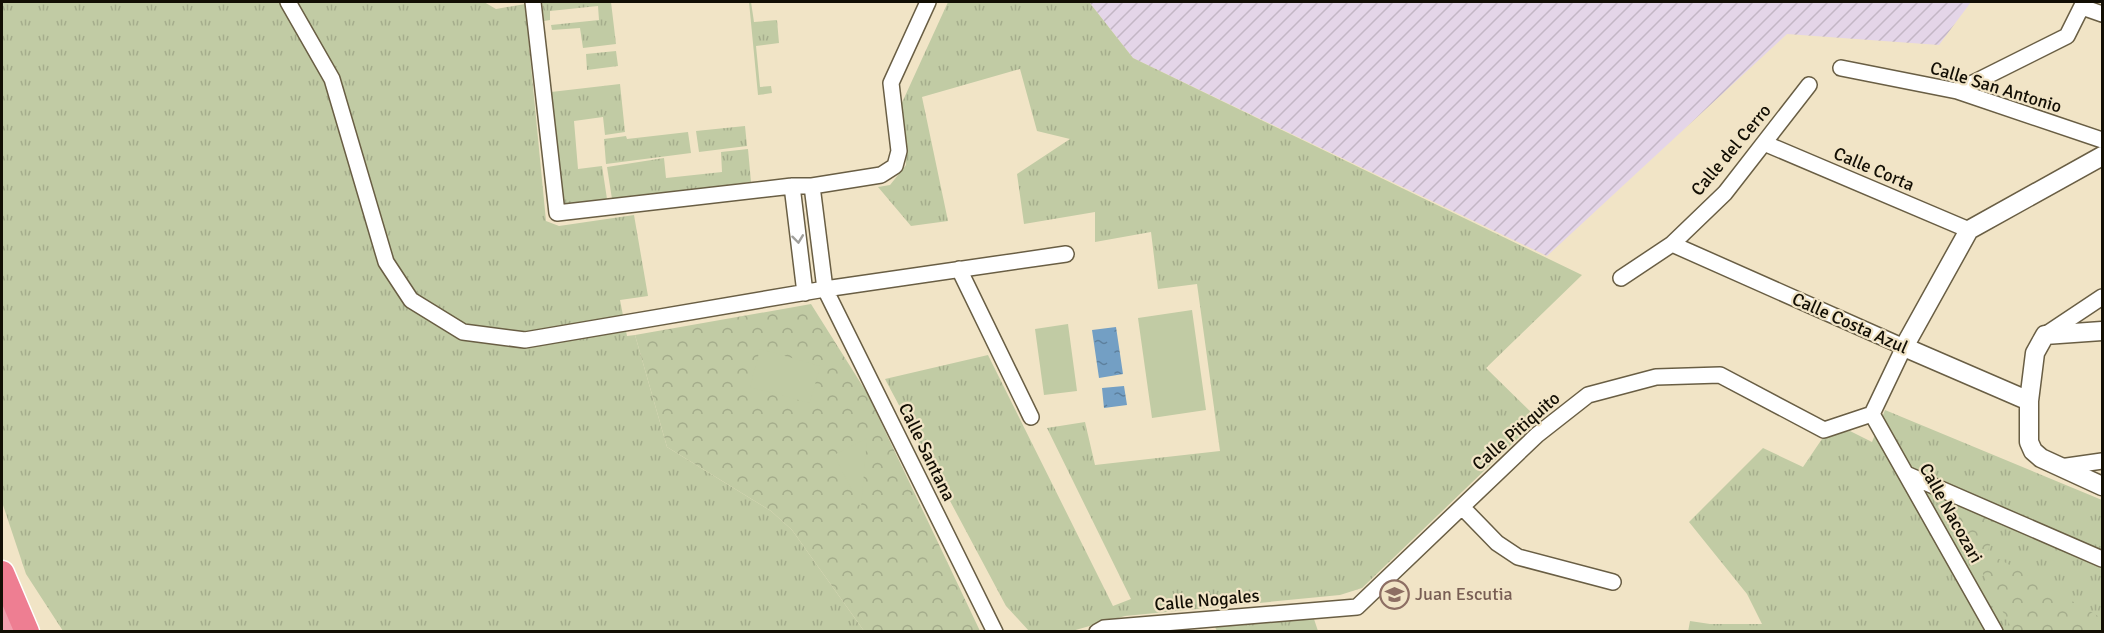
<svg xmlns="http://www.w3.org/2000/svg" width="2104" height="633" viewBox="0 0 2104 633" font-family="Signika,sans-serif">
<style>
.industrial{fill:url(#industrial-furrows)}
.grass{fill:url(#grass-tufts)}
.park{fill:url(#park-crowns)}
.pitch{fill:#c1cba4}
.water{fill:url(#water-ripples)}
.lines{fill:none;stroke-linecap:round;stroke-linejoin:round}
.minor-casing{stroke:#695e44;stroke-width:18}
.tertiary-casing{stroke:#695e44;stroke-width:21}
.primary-casing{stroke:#fff;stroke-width:26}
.trunk-casing{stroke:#fff;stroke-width:27}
.minor{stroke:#fff;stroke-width:15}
.tertiary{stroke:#fff;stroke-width:18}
.primary{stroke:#f29ead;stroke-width:22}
.trunk{stroke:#ee7e92;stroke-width:24}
.oneway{stroke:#a09f9b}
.labels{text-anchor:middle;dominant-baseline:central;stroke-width:4.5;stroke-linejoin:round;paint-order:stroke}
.street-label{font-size:18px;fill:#120e04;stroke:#f1e4c6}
.education-label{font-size:18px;fill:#785e54;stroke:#f1e4c6;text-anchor:start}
</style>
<defs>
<pattern id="industrial-furrows" width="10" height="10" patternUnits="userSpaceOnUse" patternTransform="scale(1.5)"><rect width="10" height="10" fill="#e4d5e8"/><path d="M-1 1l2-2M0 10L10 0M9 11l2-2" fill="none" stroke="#c3b6c5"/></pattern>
<pattern id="grass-tufts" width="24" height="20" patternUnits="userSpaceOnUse" patternTransform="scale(1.5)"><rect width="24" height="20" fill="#c1cba4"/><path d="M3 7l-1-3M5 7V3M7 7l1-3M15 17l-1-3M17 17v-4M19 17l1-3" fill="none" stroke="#a5ad8c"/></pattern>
<pattern id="park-crowns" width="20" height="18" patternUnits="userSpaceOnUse" patternTransform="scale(1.5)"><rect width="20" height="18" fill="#c1cba4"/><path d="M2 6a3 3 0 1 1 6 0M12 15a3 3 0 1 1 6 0" fill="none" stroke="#a5ad8c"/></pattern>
<pattern id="water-ripples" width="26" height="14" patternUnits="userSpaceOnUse" patternTransform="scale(1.5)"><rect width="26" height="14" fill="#739fc4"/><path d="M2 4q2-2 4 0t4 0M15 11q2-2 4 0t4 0" fill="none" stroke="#5d809d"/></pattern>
</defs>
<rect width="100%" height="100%" fill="#f1e4c6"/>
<path class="industrial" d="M1089,2H1971L1939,45L1787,34L1547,256L1133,58Z"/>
<path class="grass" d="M2,2H484L496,9L525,4L546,221L559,226L634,215L648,296L620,300L627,336L635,335L667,447L771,511L792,530L864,631H63L26,574L2,502Z
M542,2H611L616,44L583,48L580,28L552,30L551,25L599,20L598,6L550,11V20L544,21Z
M749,2H751L754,22L777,20L779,43L756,46L760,87L771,86L772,93L758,95Z
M948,2H1089L1133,58L1582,275L1486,368L1538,419L1362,588L1340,595L1125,616L1072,631H1029L1006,606L885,379L988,355L1113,606L1131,599L1047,428L1085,422L1095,465L1220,451L1197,284L1158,289L1151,232L1095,242V212L1024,224L1017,174L1070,139L1037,131L1020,69L922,97L948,221L911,226L878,187L890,185L906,165L900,107Z
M616,51L618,66L587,70L586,54Z
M620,84L625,132L605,135L603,117L574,121L578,169L602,166L607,199L563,204L551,92Z
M745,126L747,146L699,152L696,131Z
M688,132L691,153L606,164L604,139L626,136L627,139Z
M748,149L751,182L612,199L607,167L664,158L666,178L722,172L721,152Z
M1885,410L2102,500V631L1688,632L1690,621L1710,624H1762L1747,594L1689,522L1763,448L1803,467L1824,436L1850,431L1872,442Z
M1314,619L1318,631H1217L1214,625Z"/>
<path class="park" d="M811,304L867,393L980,631H864L792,530L771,511L667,447L635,335Z
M1951,499L2000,520L1987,552L2098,616L2102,617V631H2013L1946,503Z"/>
<path class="pitch" d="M1192,310L1206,410L1152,418L1138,318Z
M1068,324L1077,391L1044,395L1035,329Z
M760,349L820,366L810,403L750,387Z
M867,438L861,508L834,455Z"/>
<path class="water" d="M1116,327L1123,374L1099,378L1092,330Z
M1124,386L1127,405L1104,408L1102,388Z"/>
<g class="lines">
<defs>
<path id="minor" d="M288,2L332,79L386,262L411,300L463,332L525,340L825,289L1066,254
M533,2L557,213L792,186H812L881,175L895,166L899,151L891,83L928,2
M2082,7L2102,14
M1841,68L1957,91L2102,140
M1957,91L2067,36L2084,2
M1764,143L1969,230
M792,186L805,293
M812,186L825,289L995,632
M1672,244L1904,347L1872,414
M959,269L1031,417
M1621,278L1672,244L1725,193L1809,85
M2045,335L2102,297
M1872,414L1995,632
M2060,467L2102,461
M1906,474L2102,559
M1462,507L1497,543L1518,557L1613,582
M1097,632L1104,628L1357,607L1537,435L1588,395L1656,377L1720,375L1824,430L1872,414"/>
<path id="tertiary" d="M2102,331L2045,335L2035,353L2029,401V442L2033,451L2041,458L2102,486
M2029,401L1904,347L1969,230L2102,156"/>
<path id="primary" d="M2,610L16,632"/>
<path id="trunk" d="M2,573L27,632"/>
</defs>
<use href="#minor" class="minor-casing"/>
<use href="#tertiary" class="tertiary-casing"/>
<use href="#primary" class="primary-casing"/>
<use href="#trunk" class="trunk-casing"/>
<use href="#minor" class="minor"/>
<use href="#tertiary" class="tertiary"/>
<use href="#primary" class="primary"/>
<use href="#trunk" class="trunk"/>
</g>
<defs><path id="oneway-chevron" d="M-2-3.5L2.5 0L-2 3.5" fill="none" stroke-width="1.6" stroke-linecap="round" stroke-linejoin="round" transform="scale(1.5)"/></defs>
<use class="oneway" href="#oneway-chevron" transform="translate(798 239) rotate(83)"/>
<defs>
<symbol id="school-ring" viewBox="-11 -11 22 22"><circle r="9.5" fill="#f1e4c6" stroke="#8d6e63" stroke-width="1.5"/><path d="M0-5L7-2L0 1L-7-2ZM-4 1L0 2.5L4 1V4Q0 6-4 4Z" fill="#8d6e63"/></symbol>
</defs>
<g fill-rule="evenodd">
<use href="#school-ring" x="1378" y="578" width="33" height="33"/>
</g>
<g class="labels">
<g class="street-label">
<text transform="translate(1996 87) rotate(17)">Calle San Antonio</text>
<text transform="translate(1731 150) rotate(-50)">Calle del Cerro</text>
<text transform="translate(1874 169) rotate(23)">Calle Corta</text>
<text transform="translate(1850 323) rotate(24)">Calle Costa Azul</text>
<text transform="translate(1516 431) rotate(-41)">Calle Pitiquito</text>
<text transform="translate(927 452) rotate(64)">Calle Santana</text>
<text transform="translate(1951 513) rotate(61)">Calle Nacozari</text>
<text transform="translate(1207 600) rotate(-5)">Calle Nogales</text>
</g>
<g class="education-label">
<text x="1415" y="594">Juan Escutia</text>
</g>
</g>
<rect width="2104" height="633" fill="none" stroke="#120e04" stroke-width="6"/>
</svg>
